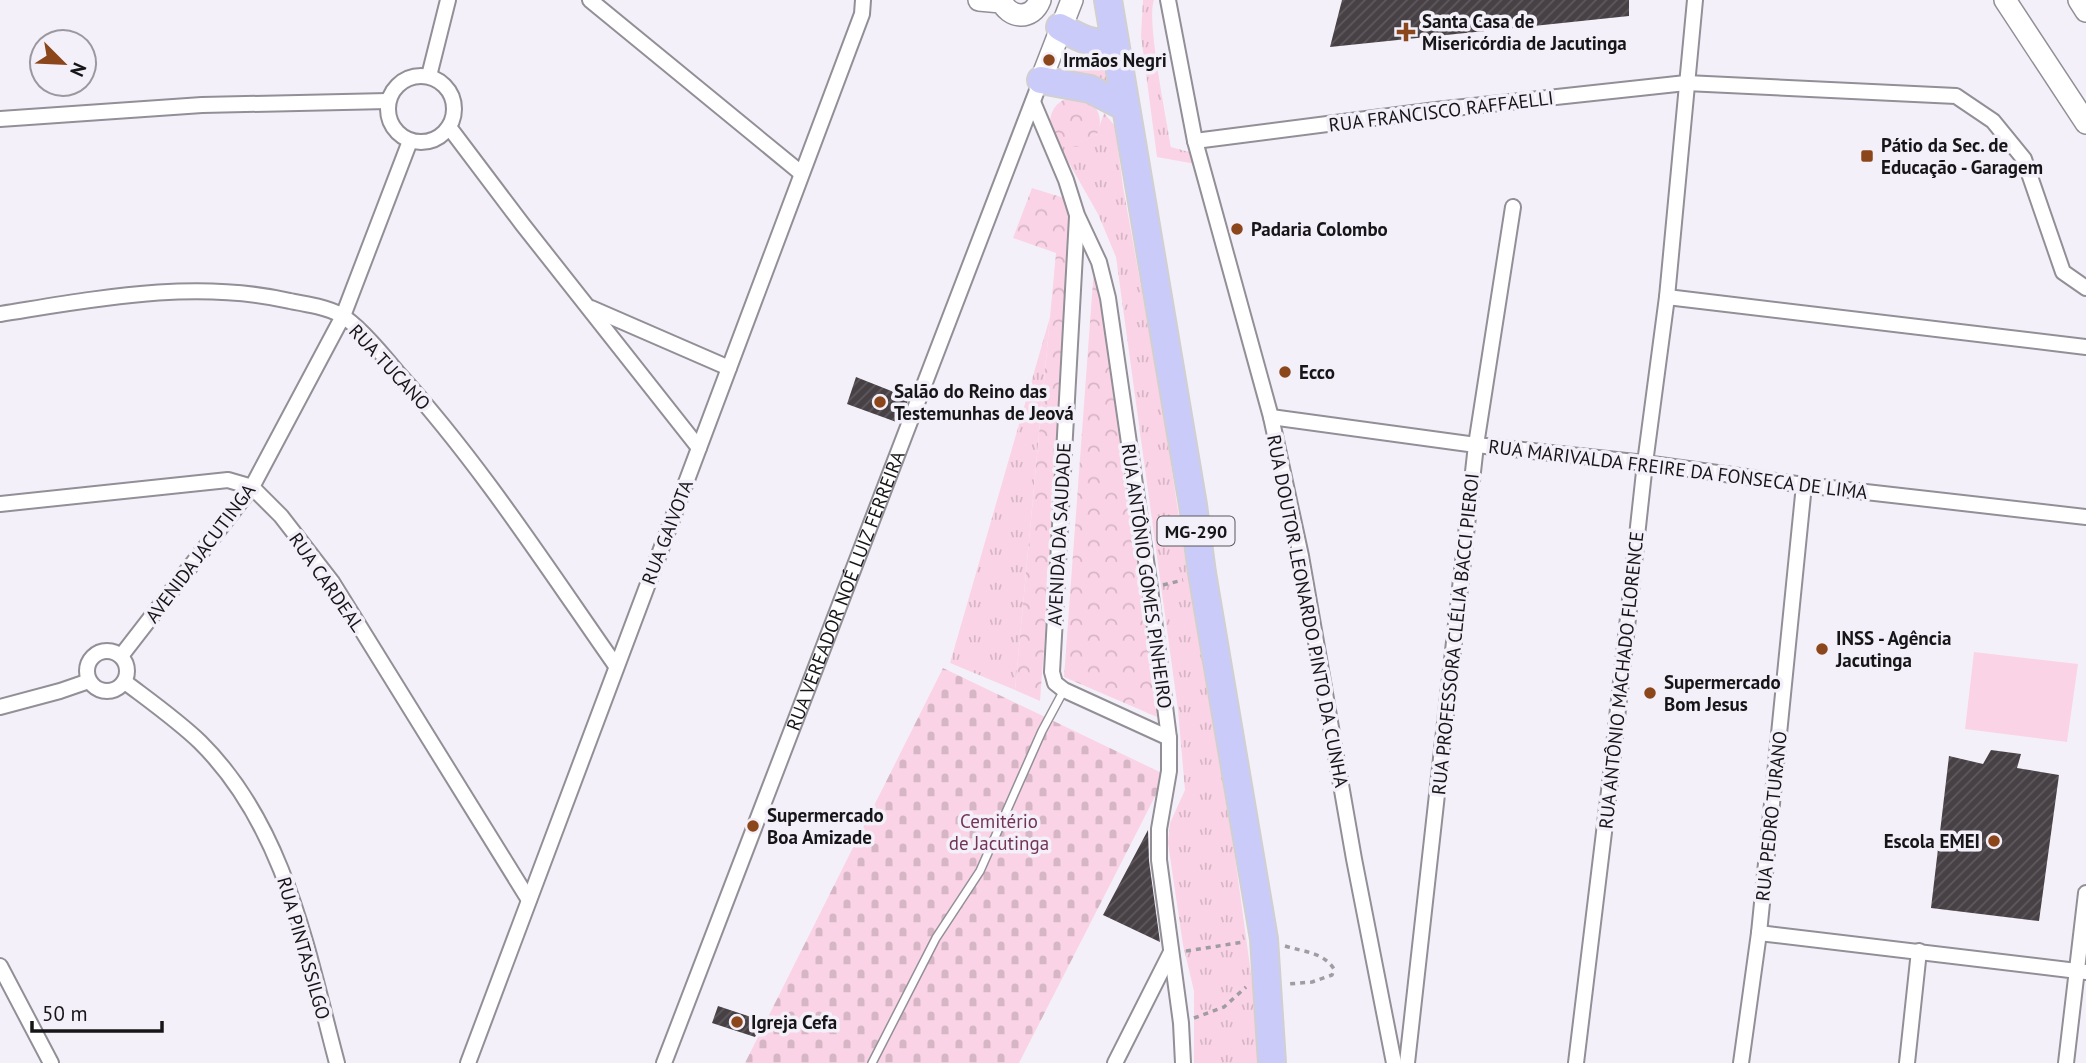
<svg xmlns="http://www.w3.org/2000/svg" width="2086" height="1063" viewBox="0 0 2086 1063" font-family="'PT Sans',sans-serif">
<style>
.grass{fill:url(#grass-tufts)}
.forest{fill:url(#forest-crowns)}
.cemetery{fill:url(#cemetery-stones)}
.pitch{fill:#fad4e6}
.building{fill:url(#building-hatch)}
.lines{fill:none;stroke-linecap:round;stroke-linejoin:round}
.lane-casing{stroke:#928f97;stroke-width:10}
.street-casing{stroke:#928f97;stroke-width:18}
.secondary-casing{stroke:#928f97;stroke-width:24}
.highway-casing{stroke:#d0d0d1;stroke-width:30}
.path{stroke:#9f9ca2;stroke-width:3.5;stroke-dasharray:5 5;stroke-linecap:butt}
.lane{stroke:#fff;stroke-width:7}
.street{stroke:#fff;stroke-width:14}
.secondary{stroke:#fff;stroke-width:21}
.highway{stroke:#cbcbfa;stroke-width:26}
.poi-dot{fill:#8b461c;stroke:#f4f0f9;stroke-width:2.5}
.labels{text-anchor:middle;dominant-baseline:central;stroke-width:7;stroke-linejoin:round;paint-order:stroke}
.shield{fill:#f4f0f9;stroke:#59575c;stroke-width:2}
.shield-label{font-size:18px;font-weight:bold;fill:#161518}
.poi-label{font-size:19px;font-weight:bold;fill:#161518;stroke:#f4f0f9;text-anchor:start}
.street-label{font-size:19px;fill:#161518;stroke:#f4f0f9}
.park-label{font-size:19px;fill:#723557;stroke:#f4f0f9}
</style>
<defs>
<pattern id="grass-tufts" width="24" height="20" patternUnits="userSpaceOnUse" patternTransform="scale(1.75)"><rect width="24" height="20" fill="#fad4e6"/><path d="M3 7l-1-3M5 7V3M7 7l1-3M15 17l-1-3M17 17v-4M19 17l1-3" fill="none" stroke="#d6b5c5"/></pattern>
<pattern id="forest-crowns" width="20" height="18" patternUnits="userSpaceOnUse" patternTransform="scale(1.75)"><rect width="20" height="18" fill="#fad4e6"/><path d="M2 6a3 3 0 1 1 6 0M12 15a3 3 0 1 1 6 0" fill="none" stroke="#d6b5c5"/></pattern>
<pattern id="cemetery-stones" width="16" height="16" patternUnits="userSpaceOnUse" patternTransform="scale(1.75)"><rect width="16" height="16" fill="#fad4e6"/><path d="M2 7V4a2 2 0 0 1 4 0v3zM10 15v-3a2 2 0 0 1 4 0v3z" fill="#d6b5c5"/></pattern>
<pattern id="building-hatch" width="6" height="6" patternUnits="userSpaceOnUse" patternTransform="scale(1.75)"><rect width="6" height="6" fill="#474146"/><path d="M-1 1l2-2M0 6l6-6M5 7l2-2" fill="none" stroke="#5e595d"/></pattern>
</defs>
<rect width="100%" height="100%" fill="#f4f0f9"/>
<path class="grass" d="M1143,0H1154C1146,19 1167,121 1171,147L1200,155L1201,165L1157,157L1141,36Z
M1073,59L1111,60L1110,84L1103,81L1064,78Z
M1104,113L1115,126L1123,187L1161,397L1188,578L1234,850L1257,1017L1258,1063H1194V991L1183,945L1168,843L1170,823L1185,790L1178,710L1116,257L1098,214L1053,135L1096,136Z
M1050,317L1015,690L950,663Z"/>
<path class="forest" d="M1050 122a25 25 0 1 1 50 0a25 25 0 1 1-50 0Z
M1032,188L1077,202L1040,701L1015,690L1056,253L1013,238Z
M1095,254L1164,720L1064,677Z"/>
<path class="cemetery" d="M943,668L1166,775L1019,1063H745Z"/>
<path class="pitch" d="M1974,652L2078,664L2067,742L1965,729Z"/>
<path class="building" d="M1342,0H1629V16L1330,47Z
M856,377L909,398L899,423L847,404Z
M1991,750L2021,754L2017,768L2059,775L2039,921L1931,908L1949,756L1983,764Z
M1148,830L1149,861L1160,942L1103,915Z
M718,1006L763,1021L755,1037L712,1023Z"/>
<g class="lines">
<defs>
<path id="lane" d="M872,1063L936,938L980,871L1042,731L1064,690"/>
<g id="street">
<path d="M590,0L801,173"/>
<path d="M1168,0L1195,141L1271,417L1301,556L1354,859L1394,1063"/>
<circle cx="421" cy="109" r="33"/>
<path d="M429,76L448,0"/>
<path d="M1033,102L1066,180L1077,215L1099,262L1108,298L1150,588L1169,738V771L1159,829V860L1181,1023L1183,1063"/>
<path d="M0,119L202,105L388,101"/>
<path d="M449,127L523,225L699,448"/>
<path d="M1195,141L1436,110L1686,83L1956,96L1993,121L2024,159L2063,272L2086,288"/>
<path d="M1077,217L1052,672L1055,683L1064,690L1169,738"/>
<path d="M1667,297L2086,347"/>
<path d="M591,308L729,368"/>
<path d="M0,314C95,299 194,279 290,301C307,304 326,307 341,315C358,325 384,356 397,372C479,462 546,566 616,666"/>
<path d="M1271,417L1476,445L1645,463L1804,485L2086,517"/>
<path d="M0,504L228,480L252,487L281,516L332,582L529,900"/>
<circle cx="107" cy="671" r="20"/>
<path d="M121,656L252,487L343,316L410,141"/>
<path d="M125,682C150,701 177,720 200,742C286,827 307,951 337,1063"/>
<path d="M0,707L60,691L89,681"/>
<path d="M1759,933L2086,972"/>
<path d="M0,966L51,1063"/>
<path d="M468,1063L862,14L863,0"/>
<path id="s1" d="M664,1063L1041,80"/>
<path d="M1115,1063L1170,954"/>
<path d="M1407,1063L1476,445L1513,207"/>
<path d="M1576,1063L1609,791L1645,463L1667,297L1695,0"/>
<path d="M1741,1063L1759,933L1804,485"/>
<path d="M1907,1063L1919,951"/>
<path d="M2066,1063L2086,893"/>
</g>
<path id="secondary" d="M979,0L1001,2
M1001,0C1009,19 1032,21 1040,0
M2005,0L2086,123
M2079,0L2086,11
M1041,80L1072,0"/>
<path id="highway" d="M1108,0L1193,505L1202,573L1264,939L1272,1063
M1060,27C1078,37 1094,47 1114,40
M1041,80L1090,89L1125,107"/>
</defs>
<use href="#lane" class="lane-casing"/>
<use href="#street" class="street-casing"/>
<use href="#secondary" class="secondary-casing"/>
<use href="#highway" class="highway-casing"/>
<path class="path" d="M1163,585L1183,580
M1285,946C1304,952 1323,952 1334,969L1332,975L1312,982L1288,984
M1186,951L1244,942
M1194,1018L1224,1007L1246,987"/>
<use href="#lane" class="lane"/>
<use href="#street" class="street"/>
<use href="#secondary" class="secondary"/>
<use href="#highway" class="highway"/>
</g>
<g class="poi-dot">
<path d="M1402.5 21.5h7v7h7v7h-7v7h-7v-7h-7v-7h7z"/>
<circle cx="1049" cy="60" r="7"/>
<rect x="1860" y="149" width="14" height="14" rx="3.5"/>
<circle cx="1237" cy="229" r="7"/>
<circle cx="1285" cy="372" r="7"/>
<circle cx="880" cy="402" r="7"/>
<circle cx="1822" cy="649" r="7"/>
<circle cx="1650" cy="693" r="7"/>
<circle cx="753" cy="826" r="7"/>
<circle cx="1994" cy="841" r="7"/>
<circle cx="737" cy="1022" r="7"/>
</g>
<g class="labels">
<rect class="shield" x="1157.5" y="516.5" width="77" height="29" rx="5"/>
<g class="shield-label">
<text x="1196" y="531">MG-290</text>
</g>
<g class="poi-label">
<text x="1422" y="21">Santa Casa de<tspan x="1422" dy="22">Misericórdia de Jacutinga</tspan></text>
<text x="1063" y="60">Irmãos Negri</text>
<text x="1881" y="145">Pátio da Sec. de<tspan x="1881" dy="22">Educação - Garagem</tspan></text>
<text x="1251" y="229">Padaria Colombo</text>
<text x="1299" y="372">Ecco</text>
<text x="894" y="391">Salão do Reino das<tspan x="894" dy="22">Testemunhas de Jeová</tspan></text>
<text x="1836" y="638">INSS - Agência<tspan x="1836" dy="22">Jacutinga</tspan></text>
<text x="1664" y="682">Supermercado<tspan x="1664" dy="22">Bom Jesus</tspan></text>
<text x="767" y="815">Supermercado<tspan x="767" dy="22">Boa Amizade</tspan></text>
<text x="1980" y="841" text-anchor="end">Escola EMEI</text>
<text x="751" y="1022">Igreja Cefa</text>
</g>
<g class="street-label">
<text transform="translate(1441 111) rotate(-7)">RUA FRANCISCO RAFFAELLI</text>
<text transform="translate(390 367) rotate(47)">RUA TUCANO</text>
<text transform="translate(1678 469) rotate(7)">RUA MARIVALDA FREIRE DA FONSECA DE LIMA</text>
<text transform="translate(667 532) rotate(-69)">RUA GAIVOTA</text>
<text transform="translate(1059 534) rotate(-87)">AVENIDA DA SAUDADE</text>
<text transform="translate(200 553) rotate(-53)">AVENIDA JACUTINGA</text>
<text transform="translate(1147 576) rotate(82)">RUA ANTÔNIO GOMES PINHEIRO</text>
<text transform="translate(327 582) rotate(55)">RUA CARDEAL</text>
<text stroke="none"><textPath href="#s1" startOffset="506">RUA VEREADOR NOÉ LUIZ FERREIRA</textPath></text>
<text transform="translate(1308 611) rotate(79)">RUA DOUTOR LEONARDO PINTO DA CUNHA</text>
<text transform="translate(1455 634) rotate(-84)">RUA PROFESSORA CLÉLIA BACCI PIEROI</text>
<text transform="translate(1621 680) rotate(-84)">RUA ANTÔNIO MACHADO FLORENCE</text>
<text transform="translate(1771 816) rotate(-84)">RUA PEDRO TURANO</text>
<text transform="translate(304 948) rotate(74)">RUA PINTASSILGO</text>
</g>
<g class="park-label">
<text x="999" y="821">Cemitério<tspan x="999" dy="22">de Jacutinga</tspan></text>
</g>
</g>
<g transform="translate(63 63) rotate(114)"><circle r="33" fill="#f4f0f9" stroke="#9b989f" stroke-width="2"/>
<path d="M0-5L12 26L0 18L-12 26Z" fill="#8b461c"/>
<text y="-10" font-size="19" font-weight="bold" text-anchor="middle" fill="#161518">N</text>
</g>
<path d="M32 1021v10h130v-10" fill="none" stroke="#161518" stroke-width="3.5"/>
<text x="42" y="1021" font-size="21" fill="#161518" stroke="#f4f0f9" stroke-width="5" paint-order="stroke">50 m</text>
</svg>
